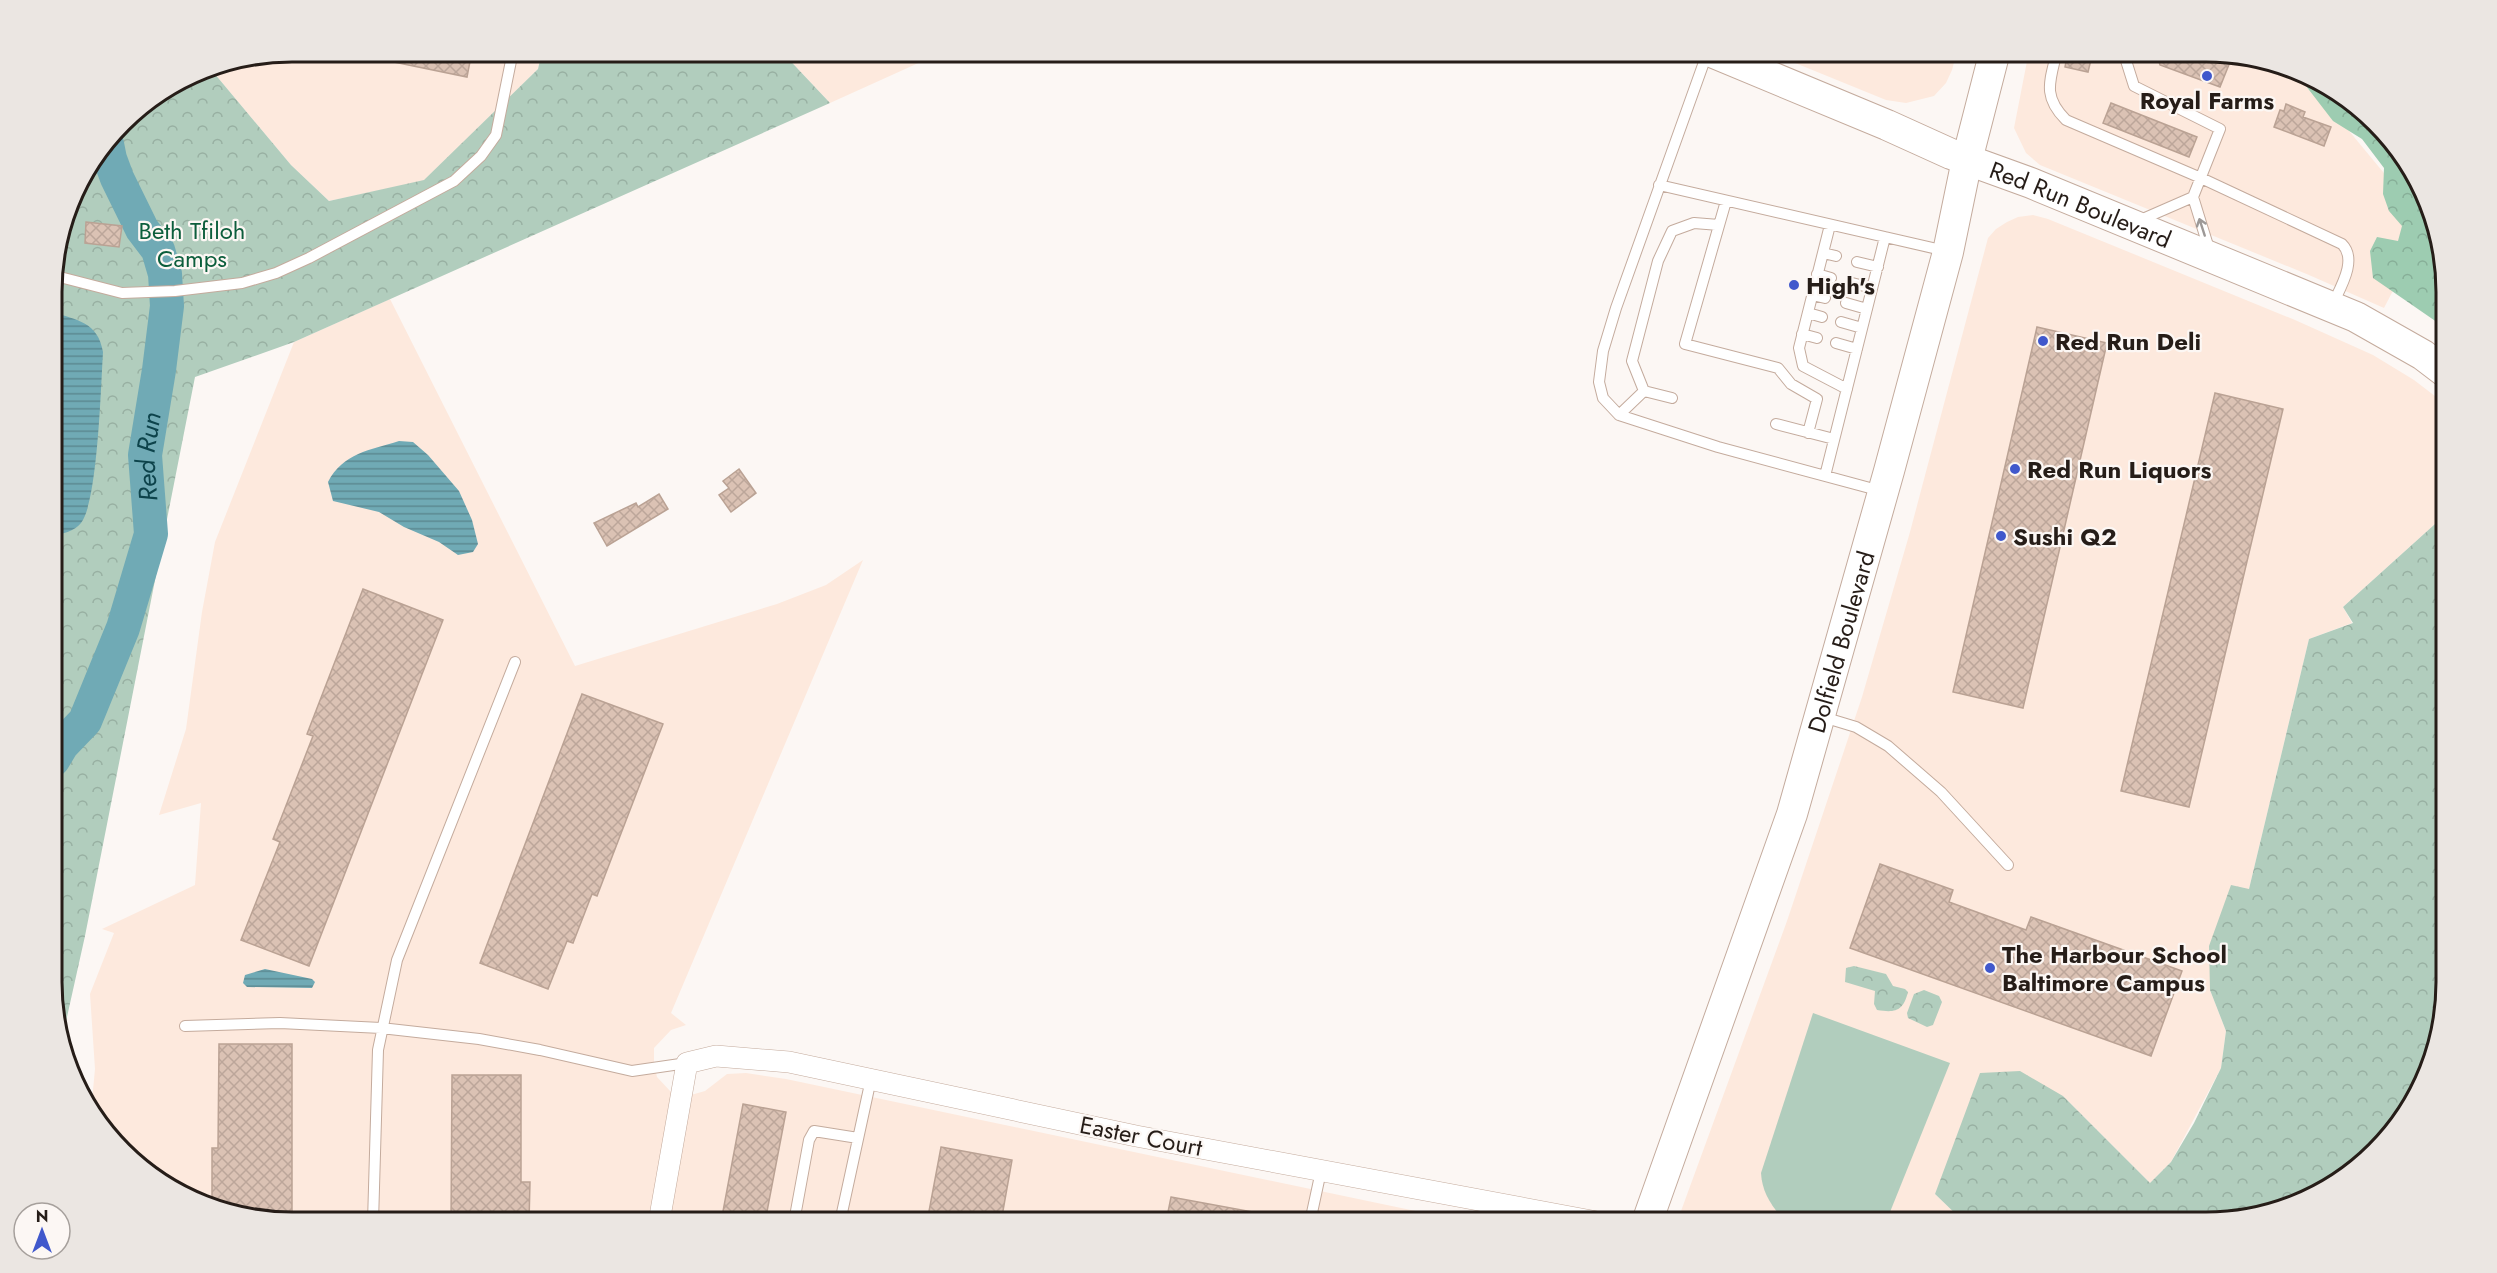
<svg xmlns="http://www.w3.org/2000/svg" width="2497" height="1273" viewBox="0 0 2497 1273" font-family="Jost,sans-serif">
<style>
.built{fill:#fde9dd}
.forest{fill:url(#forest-crowns)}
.park{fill:url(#park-crowns)}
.pitch{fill:#b1cdbd}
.water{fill:url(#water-rules)}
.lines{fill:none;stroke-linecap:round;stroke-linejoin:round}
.river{stroke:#70aab5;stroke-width:34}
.building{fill:url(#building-cross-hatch);stroke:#baa294;stroke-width:1.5}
.service-casing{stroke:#c4ab9d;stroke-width:12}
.minor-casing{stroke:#c4ab9d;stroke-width:22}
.secondary-casing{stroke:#c4ab9d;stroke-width:32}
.service{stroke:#fff;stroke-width:10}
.minor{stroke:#fff;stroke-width:21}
.secondary{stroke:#fff;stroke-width:30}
.oneway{stroke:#9d9997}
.poi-dot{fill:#4058cc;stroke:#fcf7f4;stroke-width:2}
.labels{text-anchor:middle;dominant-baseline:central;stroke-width:4.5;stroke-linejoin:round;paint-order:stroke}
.poi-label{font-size:24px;font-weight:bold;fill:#261d18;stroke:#fcf7f4;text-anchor:start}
.street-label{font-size:24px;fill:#261d18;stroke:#fcf7f4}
.park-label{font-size:24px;fill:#0c5e3c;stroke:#fcf7f4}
.water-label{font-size:26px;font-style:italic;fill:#0d434b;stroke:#fcf7f4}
.rim{fill:none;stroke:#261d18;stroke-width:3}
</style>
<defs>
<pattern id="forest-crowns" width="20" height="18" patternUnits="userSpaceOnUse" patternTransform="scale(1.5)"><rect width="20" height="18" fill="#9dccb1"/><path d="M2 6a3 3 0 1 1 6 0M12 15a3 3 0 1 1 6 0" fill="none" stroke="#87af98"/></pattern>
<pattern id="park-crowns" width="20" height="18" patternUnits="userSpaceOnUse" patternTransform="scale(1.5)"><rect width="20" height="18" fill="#b1cdbd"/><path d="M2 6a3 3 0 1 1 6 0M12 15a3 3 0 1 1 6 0" fill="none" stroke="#98b0a2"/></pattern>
<pattern id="water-rules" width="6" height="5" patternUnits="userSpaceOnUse" patternTransform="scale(1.5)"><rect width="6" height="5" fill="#70aab5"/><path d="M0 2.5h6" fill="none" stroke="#5c8a92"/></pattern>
<pattern id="building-cross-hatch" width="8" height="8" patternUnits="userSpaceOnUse" patternTransform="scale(1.5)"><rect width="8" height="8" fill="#dbc2b4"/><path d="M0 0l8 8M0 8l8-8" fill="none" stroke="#bca69a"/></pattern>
</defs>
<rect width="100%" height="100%" fill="#fcf7f4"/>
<path class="built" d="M292,51H542L538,69L424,181L329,201L291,165L209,67Z
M781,51H945L830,103Z
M1766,51H1957L1952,70L1946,83L1934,96L1906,103L1886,100Z
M2029,51H2205L2301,73L2427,225L2384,308L2309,275L2040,165L2026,153L2014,128Z
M2033,215L2048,219L2295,320L2373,355L2414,380L2444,403L2445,515L2343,607L2352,623L2309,639L2249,889L2210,990L2226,1031L2221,1068L2171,1162L2150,1183L2063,1096L1935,1194L1964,1222H1677L1787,921L1862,697L1910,532L1988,238L1996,229L2007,222L2018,217Z
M390,299L575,666L777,604L826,585L863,560L671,1013L686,1025L671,1030L654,1048V1063L657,1077L671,1092L691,1095L705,1091L727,1074L746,1073L786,1079L1468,1222H292L185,1197L100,1128L91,1111L95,1069L90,994L114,933L102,929L195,885L201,803L159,815L186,729L202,612L215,542L294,342Z"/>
<path class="forest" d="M2300,73L2312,76L2364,110L2405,158L2444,260V327L2373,278L2370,251L2377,237L2398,241L2402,226L2389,211L2383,194L2384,168L2362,139L2333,121L2306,86Z"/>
<path class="park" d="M542,51H781L830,103L294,342L195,377L85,936L61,1044L53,1013L52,275L76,185L133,111L200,69L209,67L291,165L329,201L424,180L538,69Z
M2445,515L2446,982L2421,1088L2387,1140L2339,1181L2283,1209L2221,1221L1964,1222L1935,1194L1980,1073L2020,1071L2063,1096L2150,1183L2171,1162L2194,1123L2221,1068L2226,1031L2210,990L2209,946L2231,885L2249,889L2309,639L2353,623L2343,607Z
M1854,966L1886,974L1893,986L1905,989L1908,992C1903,1011 1896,1013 1877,1010L1874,1004L1875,991L1845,982L1846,968Z
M1924,990L1939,996L1942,1002L1933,1025L1927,1027L1908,1018L1907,1013L1914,994Z"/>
<path class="pitch" d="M1813,1013L1950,1063L1886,1222H1785C1772,1206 1762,1193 1761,1173Z"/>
<path class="water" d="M52,312C77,320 98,322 103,352C101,383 98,502 81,523C75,531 61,534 52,537Z
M399,441L413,442L428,455L459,491L472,520L478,544L473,552L458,555L439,542L404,527L379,512L333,501L328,482C343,453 370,450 399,441Z
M265,969L312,979L315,982L312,988L247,987L243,983L245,975Z"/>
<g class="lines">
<path class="river" id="s1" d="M53,760L62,745L85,721L123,628L151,534L145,455L159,370L167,306L165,274L158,250L142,229L117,178L110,159L107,144"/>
</g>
<path class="building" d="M375,51H472L467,77L374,58Z
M2068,51H2093L2088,72L2065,67Z
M2156,51H2205L2232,57L2220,87L2160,65Z
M2111,103L2197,137L2189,157L2103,123Z
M2286,104L2305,112L2303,117L2331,127L2324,146L2274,127L2280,110L2284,111Z
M86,222L122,226L119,247L85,243Z
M2037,327L2107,343L2023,708L1953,692Z
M2215,393L2283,409L2189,807L2121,791Z
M739,469L756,493L731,512L719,495L729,488L723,481Z
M659,494L668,509L607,546L594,523L636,503L638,507Z
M363,589L443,620L309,966L241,940L280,842L273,839L313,736L307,734Z
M582,694L663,724L597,896L592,894L573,943L567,941L548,989L480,963Z
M1880,864L1953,890L1949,902L2026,930L2031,917L2182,971L2151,1056L1850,948Z
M219,1044H292V1222L212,1204V1148H218Z
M452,1075H521V1182H530L529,1222H451Z
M743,1104L786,1112L765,1222H721Z
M941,1147L1012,1160L1001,1222H927Z
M1171,1197L1264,1214L1263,1222H1166Z"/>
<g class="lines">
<defs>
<path id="service" d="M1708,51L1616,308L1603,351L1599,382L1603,398L1619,415L1718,447L1881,491
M2057,51C2050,81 2042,96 2066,120L2201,178L2342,244C2358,260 2340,288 2332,306
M2123,51L2134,86L2220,129L2193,197L2210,252
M1659,185L1885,237
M1726,201L1685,344L1778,368L1791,384L1817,399L1808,433
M2138,221L2193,197
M1830,225L1799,348L1803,366L1847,389
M1823,253L1836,256
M1857,262L1878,267
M1817,274L1831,278
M52,275L122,293L175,291L242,283L276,273L309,258L454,181L481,156L496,135L513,51
M1852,283L1872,288
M1812,295L1825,298
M1846,303L1867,309
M1808,313L1822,317
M1841,322L1862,328
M1802,334L1817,338
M1836,343L1857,349
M1644,391L1632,361L1658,261L1672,231L1694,223L1719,225
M1644,391L1672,398
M1619,415L1644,391
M1776,424L1834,439
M1825,476L1885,237L1946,251
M1823,717L1856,727L1888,746L1941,792L2008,865
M185,1026L280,1023L381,1028L479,1039L540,1050L632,1071L687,1063
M373,1222L378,1050L397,960L515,662
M794,1222L809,1140L814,1131L858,1138
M840,1222L871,1079
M1310,1222L1321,1171"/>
<path id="minor" d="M659,1222L687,1063L716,1056L789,1062L1136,1136L1597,1222"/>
<g id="secondary">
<path id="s2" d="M1709,51L1887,125L1951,154L2031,183L2356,317L2423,355L2444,371"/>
<path id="s3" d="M1647,1222L1792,814L1889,471L1948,252L1967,160L1995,51"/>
</g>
</defs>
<use href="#service" class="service-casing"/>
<use href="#minor" class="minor-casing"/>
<use href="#secondary" class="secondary-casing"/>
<use href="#service" class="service"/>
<use href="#minor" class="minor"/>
<use href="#secondary" class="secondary"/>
</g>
<defs><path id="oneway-shaft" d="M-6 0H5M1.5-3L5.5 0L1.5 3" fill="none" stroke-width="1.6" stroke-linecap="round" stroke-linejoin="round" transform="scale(1.5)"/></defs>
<use class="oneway" href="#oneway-shaft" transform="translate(2202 227) rotate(-108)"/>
<g class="poi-dot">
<circle cx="2207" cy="76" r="6"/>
<circle cx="1794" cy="285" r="6"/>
<circle cx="2043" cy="341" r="6"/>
<circle cx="2015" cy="469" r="6"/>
<circle cx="2001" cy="536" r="6"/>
<circle cx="1990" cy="968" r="6"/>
</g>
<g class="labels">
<g class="poi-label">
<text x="2207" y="100" text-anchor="middle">Royal Farms</text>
<text x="1806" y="285">High's</text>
<text x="2055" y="341">Red Run Deli</text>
<text x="2027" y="469">Red Run Liquors</text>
<text x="2013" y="536">Sushi Q2</text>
<text x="2002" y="954">The Harbour School<tspan x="2002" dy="28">Baltimore Campus</tspan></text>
</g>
<g class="street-label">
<text stroke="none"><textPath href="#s2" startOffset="402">Red Run Boulevard</textPath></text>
<text stroke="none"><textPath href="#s3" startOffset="612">Dolfield Boulevard</textPath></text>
<text transform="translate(1141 1136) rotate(11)">Easter Court</text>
</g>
<g class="park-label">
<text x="192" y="230">Beth Tfiloh<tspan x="192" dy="28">Camps</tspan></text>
</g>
<g class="water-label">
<text stroke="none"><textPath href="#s1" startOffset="327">Red Run</textPath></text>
</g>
</g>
<path d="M0 0H2497V1273H0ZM292 62H2206A230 230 0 0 1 2436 292V982A230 230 0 0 1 2206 1212H292A230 230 0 0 1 62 982V292A230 230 0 0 1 292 62Z" fill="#ebe6e2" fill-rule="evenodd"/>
<path class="rim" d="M292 62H2206A230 230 0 0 1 2436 292V982A230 230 0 0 1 2206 1212H292A230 230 0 0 1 62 982V292A230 230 0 0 1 292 62Z"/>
<g transform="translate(42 1231)"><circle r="28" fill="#fcf7f4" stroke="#a6a09c" stroke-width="1.5"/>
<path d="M0-4.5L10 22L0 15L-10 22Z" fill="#4058cc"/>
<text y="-9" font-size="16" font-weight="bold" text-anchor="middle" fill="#261d18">N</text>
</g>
</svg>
